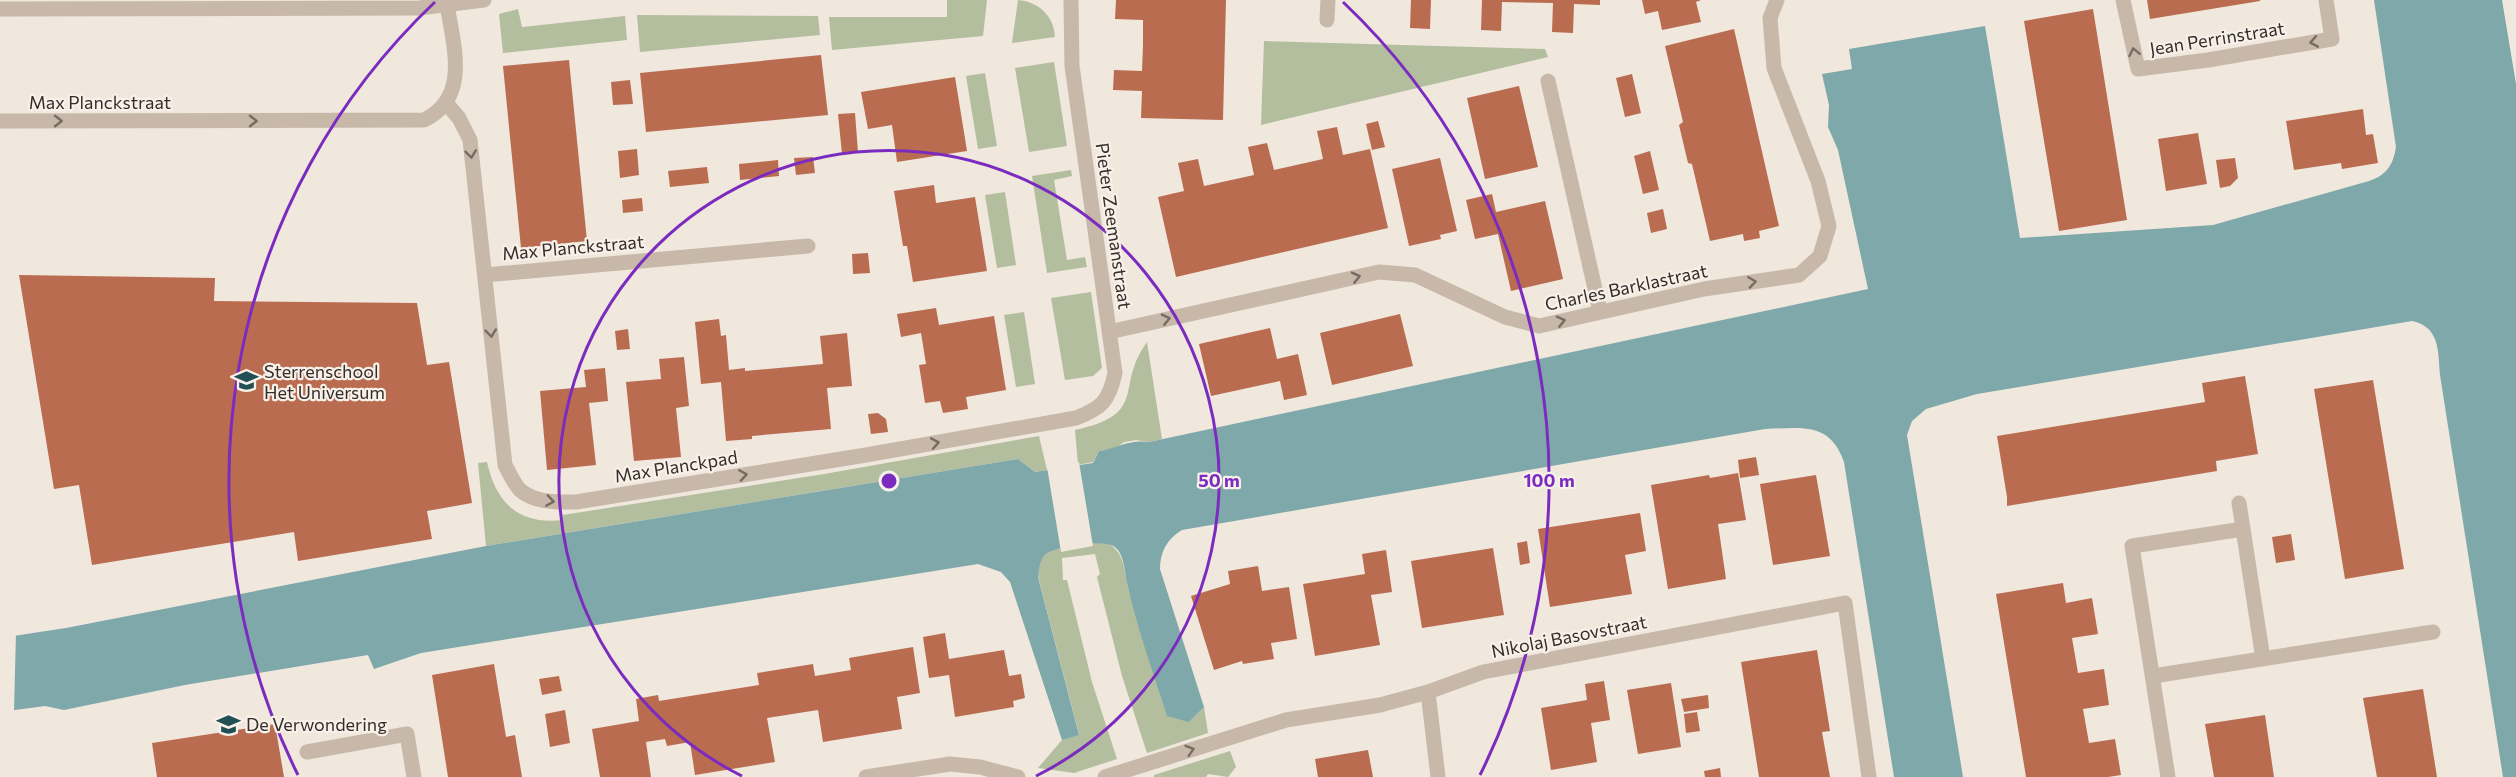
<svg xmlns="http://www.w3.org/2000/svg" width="2516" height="777" viewBox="0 0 2516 777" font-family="Commissioner,sans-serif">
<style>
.green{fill:#b3be9f}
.water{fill:#7fa8aa}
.pier{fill:#f0e7dd}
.building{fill:#ba6c51}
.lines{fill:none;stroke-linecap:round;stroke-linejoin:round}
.minor{stroke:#c7b8aa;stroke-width:15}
.oneway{stroke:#776c63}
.ring{fill:none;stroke:#7b2cbf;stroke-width:3}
.labels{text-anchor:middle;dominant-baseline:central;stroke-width:4.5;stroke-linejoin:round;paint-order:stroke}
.street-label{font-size:18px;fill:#352d29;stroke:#f8f1e9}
.poi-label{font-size:18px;fill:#352d29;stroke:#f8f1e9;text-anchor:start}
.centre{fill:#7b2cbf;stroke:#f8f1e9;stroke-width:3}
.ring-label{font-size:18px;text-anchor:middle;font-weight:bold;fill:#7b2cbf;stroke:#f8f1e9;stroke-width:4.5;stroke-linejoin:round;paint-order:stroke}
</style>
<rect width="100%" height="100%" fill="#f0e7dd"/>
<path class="green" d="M947,0H987L983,36L832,50L829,17H947Z
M1018,0C1039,2 1054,16 1055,37L1012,43Z
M518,9L522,27L625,16L627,40L503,53L499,14Z
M637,15L818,16L820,35L640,52Z
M1264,41L1545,49L1548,57L1261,125Z
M1054,62L1067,146L1029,152L1015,68Z
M985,73L997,146L978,149L966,76Z
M1071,170L1072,176L1054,180L1067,260L1085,257L1087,267L1047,273L1032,176Z
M1005,192L1016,265L997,268L985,195Z
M1091,292L1102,368L1093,376L1065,380L1051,298Z
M1024,312L1035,384L1016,387L1004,315Z
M1147,342L1162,439L1149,442L1136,440L1124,442L1116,448L1099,451L1093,462L1078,465L1075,430C1150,414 1114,387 1147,342Z
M1039,436L1047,470L1035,472L1018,459L486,546L478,463L487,462C496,503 519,525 562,520L563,515L824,474Z
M1104,542C1128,550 1123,577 1131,597C1147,639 1170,680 1189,722L1204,707L1208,733L1147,753L1122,676L1097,577L1100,574L1095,554L1062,558L1063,580H1067L1092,682L1117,759L1074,773L1038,768L1062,740L1079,734L1038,576C1039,569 1040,559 1046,554C1061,544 1087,544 1104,542Z
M1230,751L1236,767L1228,777L1208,774L1206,777H1154V775Z"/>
<path class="water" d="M2374,0H2502L2516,84V777H2503L2440,375C2438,351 2440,327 2412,321L1977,394L1926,409L1912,421L1907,435L1963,777H1894L1844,462C1830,421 1801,428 1765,429L1182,530C1167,539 1160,552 1160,569L1204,707L1189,722L1167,716C1153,672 1137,628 1127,583C1125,573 1124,555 1116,548C1106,538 1055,546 1045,555C1040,560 1039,570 1038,577L1079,735L1062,740L1010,582L1001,572L978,564L421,653L374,669L368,655L185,685L64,710L45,706L0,712V638L66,628L486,546L1018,459L1035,472L1093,463L1099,451C1118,448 1129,439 1149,442L1868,289L1838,150L1828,127L1829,105L1822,74L1852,69L1849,49L1985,26L2020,238L2213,225L2369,181C2387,175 2393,165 2396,147Z"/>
<path class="pier" d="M1079,462L1093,546L1061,552L1047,467Z
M16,632L14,712L0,715V635Z"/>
<path class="building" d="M1116,0H1226L1223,120L1141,118L1142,91L1113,90L1114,70L1142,71L1143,45V20L1115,19Z
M1411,0H1431L1430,29L1410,28Z
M1482,0H1600V5L1574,4L1573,33L1552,32L1553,3L1502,2L1501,31L1481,30Z
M1642,0H1701L1696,2L1701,22L1662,30L1658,11L1645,14Z
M2147,0H2260V1L2150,19Z
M2093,9L2127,220L2059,231L2024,21Z
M1734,29L1779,226L1759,231L1760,238L1744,241L1743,234L1710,241L1692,164L1688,163L1679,125L1683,122L1665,46Z
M821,55L828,115L646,132L640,73Z
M569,60L587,241L521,248L503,66Z
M1632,74L1641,113L1625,117L1616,78Z
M955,77L967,151L897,162L892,125L868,129L861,92Z
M630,80L633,104L613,105L611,82Z
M1519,86L1538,167L1485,179L1467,98Z
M2363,109L2366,135L2373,134L2378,163L2342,169L2341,163L2294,170L2286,121Z
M855,113L858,152L842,154L838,114Z
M1378,121L1385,147L1372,150L1366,124Z
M1337,127L1343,155L1370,149L1388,228L1176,277L1158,197L1184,191L1178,163L1198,159L1204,186L1254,175L1248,147L1267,143L1274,170L1323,159L1317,131Z
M2198,133L2207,184L2166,191L2158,139Z
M637,149L639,175L620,178L618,151Z
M1650,151L1659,190L1643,194L1634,156Z
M813,157L815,173L796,175L794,158Z
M1440,158L1457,231L1440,235L1441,239L1409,246L1392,169Z
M2235,158L2238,178L2230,186L2220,188L2216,160Z
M778,160L779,176L740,180L739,164Z
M707,167L709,183L670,187L668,171Z
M934,185L936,203L975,197L987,271L913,282L907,246H903L894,191Z
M1492,194L1496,212L1545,201L1563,279L1511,291L1498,234L1475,239L1466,200Z
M642,198L643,211L623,213L622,200Z
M1663,209L1667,229L1651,233L1647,213Z
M868,253L870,273L853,274L852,254Z
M19,275L215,278L214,301L417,303L427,365L449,362L472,503L427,511L432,539L298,561L294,532L92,565L79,485L54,489Z
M936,308L939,325L994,316L1006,390L966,397L968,409L943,413L940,401L925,403L919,365L926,364L921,333L901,337L897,314Z
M1400,314L1413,366L1332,385L1320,333Z
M719,319L721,336L726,335L729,370L745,368V371L823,364L820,336L847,333L852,386L827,388L831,429L752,436V439L726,441L721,382L701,384L695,322Z
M1270,328L1277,359L1298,354L1307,395L1284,400L1280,381L1211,396L1199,344Z
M628,329L630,349L617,350L615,331Z
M684,357L689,406L676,408L681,457L634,461L626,382L661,379L659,359Z
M605,368L608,401L589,403L596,465L547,470L540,391L586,387L584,370Z
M2245,376L2258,454L2216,461L2217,471L2007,506V497L1997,436L2205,402L2202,383Z
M2373,380L2404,569L2345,579L2314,389Z
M878,413L886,419L888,432L871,434L868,414Z
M1756,457L1759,475L1740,478L1738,460Z
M1738,473L1746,520L1718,524L1726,579L1668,589L1651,485L1709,475L1710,478Z
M1816,475L1830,556L1773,565L1760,484Z
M1640,513L1646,551L1625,555L1632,594L1550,607L1538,529Z
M2291,534L2295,560L2276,563L2272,537Z
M1527,541L1530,563L1520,565L1517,543Z
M1493,548L1504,615L1422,628L1411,561Z
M1386,550L1392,592L1371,595L1380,645L1315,656L1303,584L1365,574L1362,554Z
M1258,566L1262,591L1289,587L1297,639L1271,643L1274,659L1243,664L1242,661L1214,670L1191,596L1230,584L1228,571Z
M2063,583L2066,603L2092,598L2098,634L2072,638L2078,673L2104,669L2109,705L2083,709L2089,743L2115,739L2121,775L2108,777H2026L1996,594Z
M945,633L949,659L1004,650L1009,676L1021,674L1025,698L1013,701L1014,707L955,717L949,675L929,678L923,637Z
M913,647L920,693L897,697L902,729L823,742L818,710L767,718L775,762L695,775L690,742L667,746L665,739L646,742L651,777H600L592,729L639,721L636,699L658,695L659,701L759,685L757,673L813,664L815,676L851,670L849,658Z
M1817,650L1830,731L1822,732L1830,777H1759L1741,662Z
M494,664L506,737L515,735L522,777H448L432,675Z
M559,676L562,691L542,695L539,679Z
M1604,681L1610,720L1591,723L1597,762L1551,770L1541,708L1587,700L1585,684Z
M1671,683L1681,747L1638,754L1627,690Z
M2423,689L2437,777H2377L2363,698Z
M1708,695L1709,708L1684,712L1681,699Z
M565,710L570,743L550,747L545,714Z
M1697,712L1700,731L1686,733L1684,714Z
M2265,715L2274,777H2214L2205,724Z
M275,724L284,777H157L152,743Z
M1368,750L1373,777H1318L1315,759Z
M1720,768L1721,777H1705L1704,771Z"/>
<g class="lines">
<path class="minor" d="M2123,0L2138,69L2208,60L2332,39L2326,0
M0,9L419,8L484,0
M1327,20L1328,0
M1548,81L1600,311
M446,103L459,118L470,140L505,465C509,472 514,484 520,490C535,503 557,502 576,502L866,455L1076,418C1102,408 1109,401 1115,373L1072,66L1071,0
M0,121L424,120C471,97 453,45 447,4
M485,275L808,246
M1109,332L1379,272L1415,275L1505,317L1539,326L1704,289L1799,275L1820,256L1829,226L1818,181L1774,68L1770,18L1777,0
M2239,503L2263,659
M2153,676L2433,632
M1428,692L1438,777
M307,752L407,734L414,777
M866,777L950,764L980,767L1018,777
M1105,777L1286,720L1380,705L1428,692L1483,672L1845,603L1869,777
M2168,777L2132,546L2243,529"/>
</g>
<defs><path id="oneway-chevron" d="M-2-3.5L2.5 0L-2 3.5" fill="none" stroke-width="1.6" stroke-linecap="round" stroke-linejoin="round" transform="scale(1.5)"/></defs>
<g class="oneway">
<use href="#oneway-chevron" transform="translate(2314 42) rotate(170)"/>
<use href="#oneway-chevron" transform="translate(2134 52) rotate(-102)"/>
<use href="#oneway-chevron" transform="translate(58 121)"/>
<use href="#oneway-chevron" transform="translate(253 121)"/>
<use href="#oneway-chevron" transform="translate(471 154) rotate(83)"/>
<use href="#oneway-chevron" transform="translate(1356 277) rotate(-13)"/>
<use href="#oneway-chevron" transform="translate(1752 282) rotate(-8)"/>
<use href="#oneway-chevron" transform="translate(1166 319) rotate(-13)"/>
<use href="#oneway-chevron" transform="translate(1561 321) rotate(-14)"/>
<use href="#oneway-chevron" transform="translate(491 333) rotate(84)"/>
<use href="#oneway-chevron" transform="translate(935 443) rotate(-10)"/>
<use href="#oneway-chevron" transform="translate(743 475) rotate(-9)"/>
<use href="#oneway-chevron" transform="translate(550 501) rotate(9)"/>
<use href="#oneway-chevron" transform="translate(1190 750) rotate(-17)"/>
</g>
<g class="ring">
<path d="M742 776A330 330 0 1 1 1036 776"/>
<path d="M298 775A660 660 0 0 1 435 2M1343 2A660 660 0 0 1 1480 775"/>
</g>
<defs>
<symbol id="school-bare" viewBox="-9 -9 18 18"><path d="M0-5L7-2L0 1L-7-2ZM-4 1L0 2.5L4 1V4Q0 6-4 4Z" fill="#224f53" stroke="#f8f1e9" stroke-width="2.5" paint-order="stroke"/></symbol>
</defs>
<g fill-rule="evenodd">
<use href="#school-bare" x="230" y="364" width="33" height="33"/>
<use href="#school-bare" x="212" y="708" width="33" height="33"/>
</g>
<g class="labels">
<g class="street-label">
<text transform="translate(2217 38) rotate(-9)">Jean Perrinstraat</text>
<text x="100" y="102">Max Planckstraat</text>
<text transform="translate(1114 226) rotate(82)">Pieter Zeemanstraat</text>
<text transform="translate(573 247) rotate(-5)">Max Planckstraat</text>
<text transform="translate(1626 287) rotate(-12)">Charles Barklastraat</text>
<text transform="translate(676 466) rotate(-9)">Max Planckpad</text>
<text transform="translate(1569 636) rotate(-11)">Nikolaj Basovstraat</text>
</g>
<g class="poi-label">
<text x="264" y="371">Sterrenschool<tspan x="264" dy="21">Het Universum</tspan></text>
<text x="246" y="724">De Verwondering</text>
</g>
</g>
<circle cx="889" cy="481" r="9" class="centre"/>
<g class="ring-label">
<text x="1219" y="487">50 m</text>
<text x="1549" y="487">100 m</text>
</g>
</svg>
